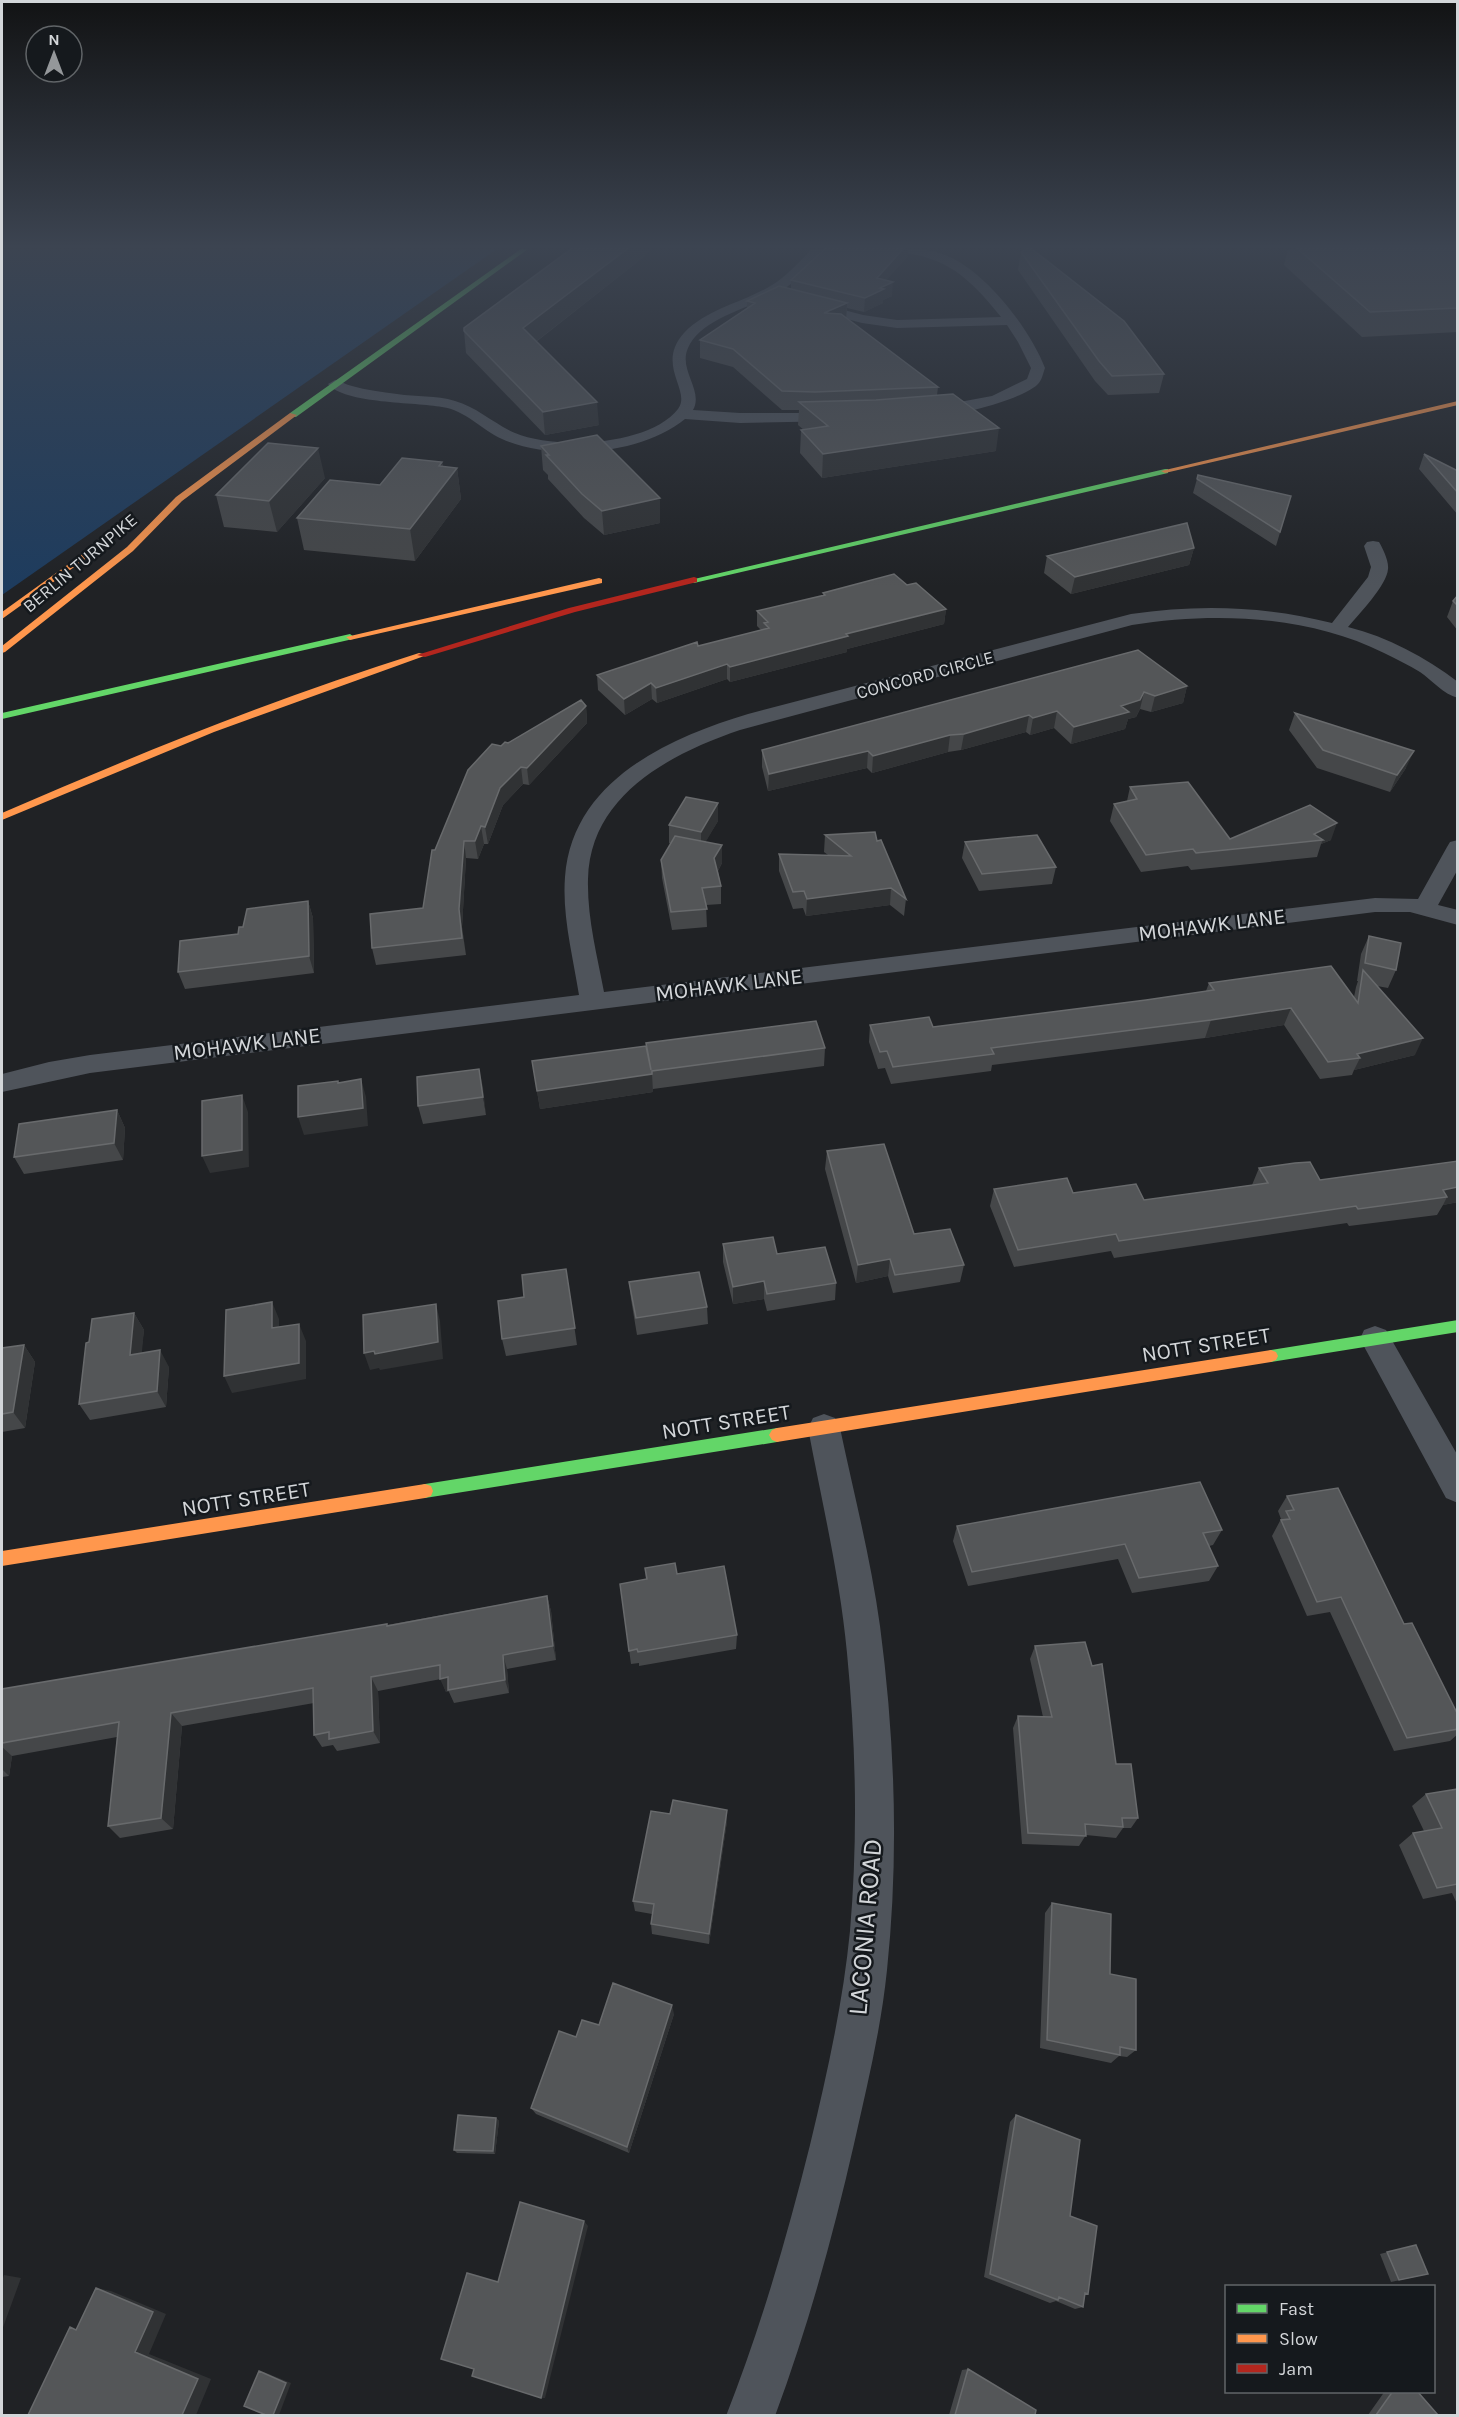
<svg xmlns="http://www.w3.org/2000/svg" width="1459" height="2417" viewBox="0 0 1459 2417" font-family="Karla,sans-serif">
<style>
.green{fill:#1e3c5e}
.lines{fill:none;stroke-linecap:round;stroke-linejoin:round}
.street{fill:#4f545b;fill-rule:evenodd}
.fast{fill:#63d668;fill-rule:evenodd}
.slow{fill:#ff974d;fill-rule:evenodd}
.jam{fill:#b3261e;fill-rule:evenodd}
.wall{fill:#454749}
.shaded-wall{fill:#303234}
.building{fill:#545658;stroke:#686a6c;stroke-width:1.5}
.labels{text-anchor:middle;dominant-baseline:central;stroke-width:5;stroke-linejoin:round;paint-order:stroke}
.far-street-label{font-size:18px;fill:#d3d6d9;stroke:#15191d}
.street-label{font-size:22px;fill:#d3d6d9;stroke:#15191d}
.near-street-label{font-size:27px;fill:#d3d6d9;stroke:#15191d}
</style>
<rect width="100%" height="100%" fill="#202225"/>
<path class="green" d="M2,249H497L2,595Z"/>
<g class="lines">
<path class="street" d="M812,249H825C813,264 798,280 781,291C755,307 701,317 688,348C678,370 704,390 693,410L740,413H836L844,418L841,421L740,423L685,419C641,455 554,462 502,439C482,430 465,410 442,407C416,402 344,404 328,384L335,380C341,381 346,385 352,386C366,390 382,392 397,394C416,397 436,395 455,401C477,407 494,424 515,433C556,450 649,446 678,409C692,391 655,365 684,333C708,308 743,303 772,285C787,276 799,262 812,249Z
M894,249C912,249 928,248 945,255C985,270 1030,329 1045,368C1043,373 1042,381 1037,385C1020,400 949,420 927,414L924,411L927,408L992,396L1027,379L1031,368L1018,342L1007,325L897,328L862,323L805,308L803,305L810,301L863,315L897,320L1001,317C982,293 959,267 928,258C918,254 906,254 896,252Z
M1373,541L1379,542C1383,549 1389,561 1388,569C1387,585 1359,614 1348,627C1388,637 1425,657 1458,682V698C1443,694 1432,680 1420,672C1409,665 1396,659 1384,653C1307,615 1215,612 1132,625L740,730C670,754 590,795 588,879C587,917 597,955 604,992L1375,898L1418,899L1447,847L1450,842L1458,840V869L1438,905L1458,910V925L1410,912H1375L90,1073L2,1092V1074L49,1062L90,1055L579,995C573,956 562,916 565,877C572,781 668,738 748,714L1131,614C1199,604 1265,606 1332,623L1368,577L1371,567L1364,546L1367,542Z
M1375,1326L1386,1330L1458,1456V1503L1446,1498L1360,1339L1364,1330Z
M824,1414L835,1418L840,1428C854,1494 871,1560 880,1626C895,1740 899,1856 887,1970C881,2029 867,2086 854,2144C833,2236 808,2327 775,2416H726C761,2327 787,2237 810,2145C827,2074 843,2003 850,1931C858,1838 856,1745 847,1653C840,1577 822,1503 808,1428L813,1418Z"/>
<path class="fast" d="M521,249H528L296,417H290V413Z
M1165,469H1168V473L694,583L690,580Z
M350,634L354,637L353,639L2,719V713Z
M1458,1320V1332L1271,1362L1266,1360L1264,1356L1266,1352L1271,1350Z
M777,1428L782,1430L785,1435L782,1440L777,1442L425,1498L419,1496L417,1491L419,1486L425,1484Z"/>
<path class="slow" d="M1458,401V405L1165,473L1161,471Z
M290,413L297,415L182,501L133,551L5,652L2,653V646L127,547L176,497Z
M102,540L109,542L2,619V612Z
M599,578L602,579V583L350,640L346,637Z
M419,653L427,655L214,732L2,820V813C138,754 276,698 419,653Z
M1271,1350L1276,1352L1278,1356L1276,1360L1271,1362L777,1442L772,1440L769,1435L772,1430L777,1428Z
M425,1484L431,1486L433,1491L431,1496L425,1498L2,1566V1551Z"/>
<path class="jam" d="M694,577L697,578V582L575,612L425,657L417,655L569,608Z"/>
</g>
<path class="wall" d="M571,249H651L645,254V256L536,342L599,425L545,435L466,353L464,331Z
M825,249H908V256L886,280L892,296L883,300V303L864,312L847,308L846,318L938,387L937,395L996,451L822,478L800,453L801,430H804L798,425L799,410H782L733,367L700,358V340L747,308V301L791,289V280Z
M1288,249H1458V332L1362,337L1284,265Z
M1021,252L1164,374L1159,393L1108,395L1095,381L1018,270Z
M541,446L660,523L604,535L584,518L548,479V475L543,470Z
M1424,454L1458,471V515L1419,469Z
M442,462L443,467L457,468L461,499L415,561L304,550L297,518L380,485Z
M325,478L277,532L224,527L216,495Z
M1197,479L1291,496L1276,546L1193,493Z
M1194,548L1189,565L1071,594L1044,573L1047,556Z
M907,585L946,609L944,624L847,649V652L730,682L727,679L657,703L652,699L625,715L598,690L597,675L698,646L761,630L757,626V611L823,596V593Z
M1458,595V631L1447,617L1453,601Z
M1138,650L1187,686L1183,703L1151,712L1140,709L1136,717L1128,719L1125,729L1071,744L1054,728L1030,735L1026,732L961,750L948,752L872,773L867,768L768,791L762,767V750Z
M586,706L587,723L529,785L523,784L503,805L488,844H484L478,859L466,858L462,927L466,955L376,965L372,948L423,908L435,850L501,746Z
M1295,713L1406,768L1390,792L1317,768L1289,730Z
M1130,787L1230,839L1331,840L1321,844L1317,857L1191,870L1188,866L1141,872L1110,821L1114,804L1127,801Z
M718,821L705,842L722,863L718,871L721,886V904L706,905L707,927L672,930L662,878L661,860L671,844L669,843V825Z
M825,835L877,841L906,899L904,916L890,905L806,916L803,908L793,909L779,871V854L828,855L824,852Z
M965,842L1056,867L1052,884L979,891L962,858Z
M308,901L313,918L314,973L185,989L178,972L238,934Z
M1369,936L1396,970L1388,988L1377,986L1415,1055L1354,1070L1352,1075L1320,1079L1284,1025L1205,1038L992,1065L991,1071L891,1084L885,1068L878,1069L869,1042L870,1025L933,1027L1146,1000L1206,991L1209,983L1354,997L1356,987L1358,981H1357L1361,954Z
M825,1048L824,1066L653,1089V1092L540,1109L532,1061Z
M479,1069L486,1115L423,1124L418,1106Z
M117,1110L125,1128L123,1160L24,1174L14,1157Z
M827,1151L914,1234L964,1265L960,1282L893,1293L888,1276L856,1283L825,1169Z
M1458,1161V1202L1443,1205L1437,1215L1349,1226L1347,1223L1114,1258L1111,1251L1014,1267L990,1206L994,1189L1073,1193L1144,1200L1252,1185L1259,1168L1320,1180Z
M723,1244L777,1254L836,1283L835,1300L767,1311L764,1299L733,1304L723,1262Z
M566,1269L577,1345L506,1356L502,1339L524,1297Z
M629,1282L707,1307L708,1324L637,1335L631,1299Z
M134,1313L144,1330L141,1353L169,1367L166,1407L90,1420L79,1404L89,1342Z
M24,1345L35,1362L25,1428L2,1432V1348Z
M1287,1496L1404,1624L1458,1715V1734L1450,1741L1394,1751L1330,1612L1307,1616L1272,1536L1281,1519L1278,1511Z
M957,1526L1222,1530L1213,1545L1209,1546L1218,1566L1209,1581L1132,1593L1118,1559L968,1586L953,1541Z
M645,1568L677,1574L737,1635L736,1649L639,1666V1663L631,1664L620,1584L646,1580Z
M547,1596L551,1611L556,1660L507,1669L509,1693L454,1703L449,1692H446L441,1679L378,1691L380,1743L337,1751L333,1745L322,1747L314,1735V1703L182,1726L173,1829L120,1838L108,1826L117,1737L12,1756L9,1776L2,1777V1689L387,1625Z
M1035,1646L1116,1764L1138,1818L1131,1828H1123L1116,1838L1086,1835L1079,1846L1022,1844L1013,1728L1018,1716L1043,1717L1030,1659Z
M1458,1789V1906L1452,1893L1423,1899L1399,1845L1413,1833L1424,1831L1412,1806L1426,1794Z
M670,1814L727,1821L709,1944L652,1934L651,1924L652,1914L635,1911L633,1901Z
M1052,1903L1110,1974L1136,2050L1127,2057L1119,2056L1111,2063L1040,2048L1045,1913Z
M674,2014L629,2153L536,2114L531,2108L576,2037L599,2025Z
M1016,2115L1070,2216L1088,2294L1085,2295L1083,2307L1075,2309L1056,2301L1050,2303L984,2277L1010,2122Z
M496,2118L499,2121L495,2154L457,2153L454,2150Z
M1416,2245L1428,2274L1391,2282L1380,2254Z
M968,2369L1035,2415H949L962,2370Z
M1385,2391H1417L1438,2415H1368Z"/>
<path class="shaded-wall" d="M627,249H651L645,254V256L525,350L523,328Z
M903,249H908V256L876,292L877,278Z
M893,282L892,296L883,300V303L864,312L865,298L880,288Z
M847,303L846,320L824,313Z
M597,402L599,425L545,435L543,412Z
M999,428L996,451L822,478L823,454Z
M318,448L325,478L277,532L269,501Z
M442,462L445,483L457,468L461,499L415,561L410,529L439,466Z
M660,498V523L604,535L602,511Z
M1194,548L1189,565L1071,594L1075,577Z
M946,609L944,624L847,649V652L730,682V667L846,634Z
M727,664V679L657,703L656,688Z
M651,683L652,699L625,715L624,699Z
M1187,686L1183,703L1151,712L1155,696Z
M1144,692L1140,709L1136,717L1128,719L1125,729L1071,744L1074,727L1121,706Z
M586,706L587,723L529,785L527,768Z
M1057,711L1054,728L1030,735L1033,718Z
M1029,715L1026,732L961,750L964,734Z
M950,735L948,752L872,773L873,756Z
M868,751L867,768L768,791L769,774Z
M1414,751L1406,768L1390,792L1397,775Z
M521,767L523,784L503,805L488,844L485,827L500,788Z
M718,803V821L701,850V832Z
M1337,823L1331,840L1321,844L1323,840L1314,834Z
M481,826L484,844L478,859L475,841Z
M464,841L466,858L462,927L466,955L459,909Z
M722,845V863L715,876L714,858Z
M891,888L890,905L806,916L807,899Z
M308,901L313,918L314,973L309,956Z
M1291,1008L1284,1025L1205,1038L1211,1020Z
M1423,1038L1415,1055L1354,1070L1360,1058L1357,1054Z
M479,1069L483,1087L486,1115L483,1097Z
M652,1074L653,1092L540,1109L537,1091Z
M361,1079L366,1097L368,1126L304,1135L298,1117Z
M242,1095L248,1112L249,1167L210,1173L202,1156Z
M117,1110L125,1128L123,1160L114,1143Z
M1458,1187V1202L1443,1205L1447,1197L1443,1190Z
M890,1259L888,1276L856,1283L858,1265Z
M764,1281V1299L733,1304V1287Z
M272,1302L279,1319V1345L272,1328Z
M436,1304L440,1321L443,1359L380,1370L379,1368L370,1370L364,1353Z
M134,1313L144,1330L140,1372L130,1355Z
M299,1324L306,1341V1379L232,1393L224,1376Z
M24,1345L35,1362L25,1428L13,1412Z
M160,1350L169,1367L166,1407L157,1391Z
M547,1596L551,1611L556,1660L553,1646Z
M503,1655L507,1669L509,1693L505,1680Z
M371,1677L378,1691L380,1743L373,1731Z
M448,1677L449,1692H446L440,1679Z
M171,1713L182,1726L173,1829L161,1818Z
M2,1747L12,1756L9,1776L2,1769Z
M727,1810V1821L709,1944V1934Z
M672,2005L674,2014L629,2153L627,2147Z
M496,2118L499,2121L495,2154L493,2151Z
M584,2221L588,2226L545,2398H541Z
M4,2275L21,2278L2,2330V2281Z
M96,2288L111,2291L166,2314L149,2354L211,2379L196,2415H182L135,2352Z
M259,2371L264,2372L291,2383L279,2415H273Z"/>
<path class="building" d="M571,249H627L523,328L597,402L543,412L464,331V328Z
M825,249H903L877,278L893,282L880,288L884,289L865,298L791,280Z
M1025,249H1032L1124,321L1164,374L1112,376L1099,361L1021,252Z
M1298,249H1458V308L1370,312Z
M779,286L847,303L824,313L841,314L938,387L815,392L782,391L733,349L700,340L755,303L747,301Z
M953,394L999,428L823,454L801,430L828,426L799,402L876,400Z
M597,435L660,498L602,511L582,494L546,455H549L541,446Z
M268,443L318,448L269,501L216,495Z
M1424,454L1458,471V493Z
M402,458L442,462L439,466L457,468L410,529L297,518L330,480L380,485Z
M1198,475L1291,496L1280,532L1197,479Z
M1187,523L1194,548L1075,577L1047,556Z
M894,574L907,585L916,583L946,609L846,634L848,636L730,667L727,664L656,688L651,683L624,699L597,675L697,642L698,646L769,628L764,623L768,622L757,611L825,595L823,593Z
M1458,595V606L1453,601Z
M1138,650L1187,686L1155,696L1144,692L1140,700L1121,706L1129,712L1074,727L1057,711L1033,718L1029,715L964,734L950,735L873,756L868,751L769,774L762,750Z
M581,700L586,706L527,768L521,767L500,788L485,827L481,826L475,841H464L459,909L462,938L372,948L370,914L423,908L432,850H435L468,770L492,744L501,746L505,742L508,743Z
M1295,713L1414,751L1397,775L1323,750Z
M1188,782L1230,839L1310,805L1337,823L1314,834L1323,840L1196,853L1193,849L1146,855L1114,804L1137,799L1130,787Z
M686,797L718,803L701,832L669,825Z
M875,832L877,841L881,840L906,899L891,888L807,899L804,891L793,892L779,854L851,856L825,835Z
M1037,835L1056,867L982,874L965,842Z
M675,836L722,845L714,858L721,886L702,888L707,909L671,912L661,860Z
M308,901L309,956L178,972L180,941L238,934L239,927H243L247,909Z
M1369,936L1401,943L1396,970L1365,963Z
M1331,966L1358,1003L1363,970L1423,1038L1357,1054L1360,1058L1328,1062L1291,1008L1211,1020L991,1048L994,1054L893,1067L887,1051L880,1052L870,1025L929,1017L933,1027L1146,1000L1214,990L1209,983Z
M816,1021L825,1048L652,1071V1074L537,1091L532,1061L646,1046L651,1070L646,1043Z
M479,1069L483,1097L418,1106L417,1077Z
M361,1079L363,1108L298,1117V1086L338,1081V1083Z
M242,1095V1150L202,1156V1101Z
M117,1110L114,1143L14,1157L19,1124Z
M884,1144L914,1234L950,1229L964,1265L895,1275L890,1259L858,1265L827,1151Z
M1458,1161V1187L1443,1190L1447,1197L1358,1209L1356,1206L1119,1241L1116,1234L1018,1250L994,1189L1067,1178L1073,1193L1136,1184L1144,1200L1268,1183L1259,1168L1295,1163L1310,1162L1320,1180Z
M773,1237L777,1254L825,1247L836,1283L767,1294L764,1281L733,1287L723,1244Z
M566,1269L575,1328L502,1339L498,1301L524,1297L522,1275Z
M699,1272L707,1307L636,1318L629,1282Z
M272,1302V1328L299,1324V1363L224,1376L226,1310Z
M436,1304L438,1342L375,1354L374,1351L364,1353L363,1315Z
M134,1313L130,1355L160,1350L157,1391L79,1404L86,1343L89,1342L92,1319Z
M24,1345L13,1412L2,1414V1348Z
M1200,1482L1222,1530L1203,1533L1218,1566L1139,1578L1125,1544L972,1572L957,1526Z
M1338,1488L1404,1624L1412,1623L1458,1715V1729L1407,1738L1341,1597L1317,1602L1281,1520L1290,1519L1286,1511L1294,1510L1287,1496Z
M675,1563L677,1574L724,1566L737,1635L638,1652L637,1649L629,1651L620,1584L647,1579L645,1568Z
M547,1596L553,1646L503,1655L505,1680L448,1690V1677L440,1679V1665L371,1677L373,1731L329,1739V1732L314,1735L313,1688L171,1713L161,1818L108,1826L119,1722L2,1743V1689L387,1624V1626Z
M1085,1642L1092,1666L1102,1664L1116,1764H1131L1138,1818H1122L1123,1827L1085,1824L1086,1836L1028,1833L1018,1716L1052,1717L1035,1646Z
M1458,1789V1884L1437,1888L1413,1833L1442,1828L1426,1794Z
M673,1800L727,1810L709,1934L651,1924L654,1904L633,1901L651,1811L670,1814Z
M1052,1903L1111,1914L1110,1974L1136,1979V2050L1120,2047V2055L1047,2040Z
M613,1983L672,2005L627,2147L531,2108L559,2031L576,2037L582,2020L599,2025Z
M458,2115L496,2118L493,2151L454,2150Z
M1016,2115L1080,2140L1070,2216L1097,2226L1088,2294L1085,2293L1083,2307L1059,2297L1058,2300L990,2274Z
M520,2202L584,2221L541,2398L472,2376L474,2369L441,2359L467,2273L498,2282Z
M1416,2245L1428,2274L1399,2280L1387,2252Z
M96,2288L153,2312L135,2352L198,2379L182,2415H28L70,2327L76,2330Z
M968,2369L1036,2410L1035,2415H955Z
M259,2371L286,2383L273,2415H266L244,2406Z
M1393,2391H1417L1438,2415H1376Z"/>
<linearGradient id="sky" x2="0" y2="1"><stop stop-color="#121314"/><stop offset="0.42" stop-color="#3c4451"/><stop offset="1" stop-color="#3c4451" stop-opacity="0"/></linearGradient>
<rect width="1459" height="587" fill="url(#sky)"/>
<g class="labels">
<g class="far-street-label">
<text transform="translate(80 563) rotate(-40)">BERLIN TURNPIKE</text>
<text transform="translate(925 675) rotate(-15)">CONCORD CIRCLE</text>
</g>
<g class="street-label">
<text transform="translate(1212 925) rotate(-7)">MOHAWK LANE</text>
<text transform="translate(729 985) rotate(-7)">MOHAWK LANE</text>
<text transform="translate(247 1044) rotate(-7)">MOHAWK LANE</text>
<text transform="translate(1206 1345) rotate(-9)">NOTT STREET</text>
<text transform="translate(726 1422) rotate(-9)">NOTT STREET</text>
<text transform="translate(246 1499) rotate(-9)">NOTT STREET</text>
</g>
<g class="near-street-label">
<text transform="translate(865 1927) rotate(-85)">LACONIA ROAD</text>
</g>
</g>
<rect width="1459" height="2417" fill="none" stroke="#d3d6d9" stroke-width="6"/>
<rect x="1225" y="2285" width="210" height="108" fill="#15191d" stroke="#616568" stroke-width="1.5"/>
<rect x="1237" y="2304" width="30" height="9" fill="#63d668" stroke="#616568" stroke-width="1.5"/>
<text x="1279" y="2315" font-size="18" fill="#d3d6d9">Fast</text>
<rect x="1237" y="2334" width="30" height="9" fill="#ff974d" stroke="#616568" stroke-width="1.5"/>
<text x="1279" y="2345" font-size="18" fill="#d3d6d9">Slow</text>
<rect x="1237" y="2364" width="30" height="9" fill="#b3261e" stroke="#616568" stroke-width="1.5"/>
<text x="1279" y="2375" font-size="18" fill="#d3d6d9">Jam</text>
<g transform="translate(54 54)"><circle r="28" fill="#15191d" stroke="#616568" stroke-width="1.5"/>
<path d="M0-4.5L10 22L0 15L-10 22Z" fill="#94979a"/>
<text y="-9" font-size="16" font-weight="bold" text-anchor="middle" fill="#d3d6d9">N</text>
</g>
</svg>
